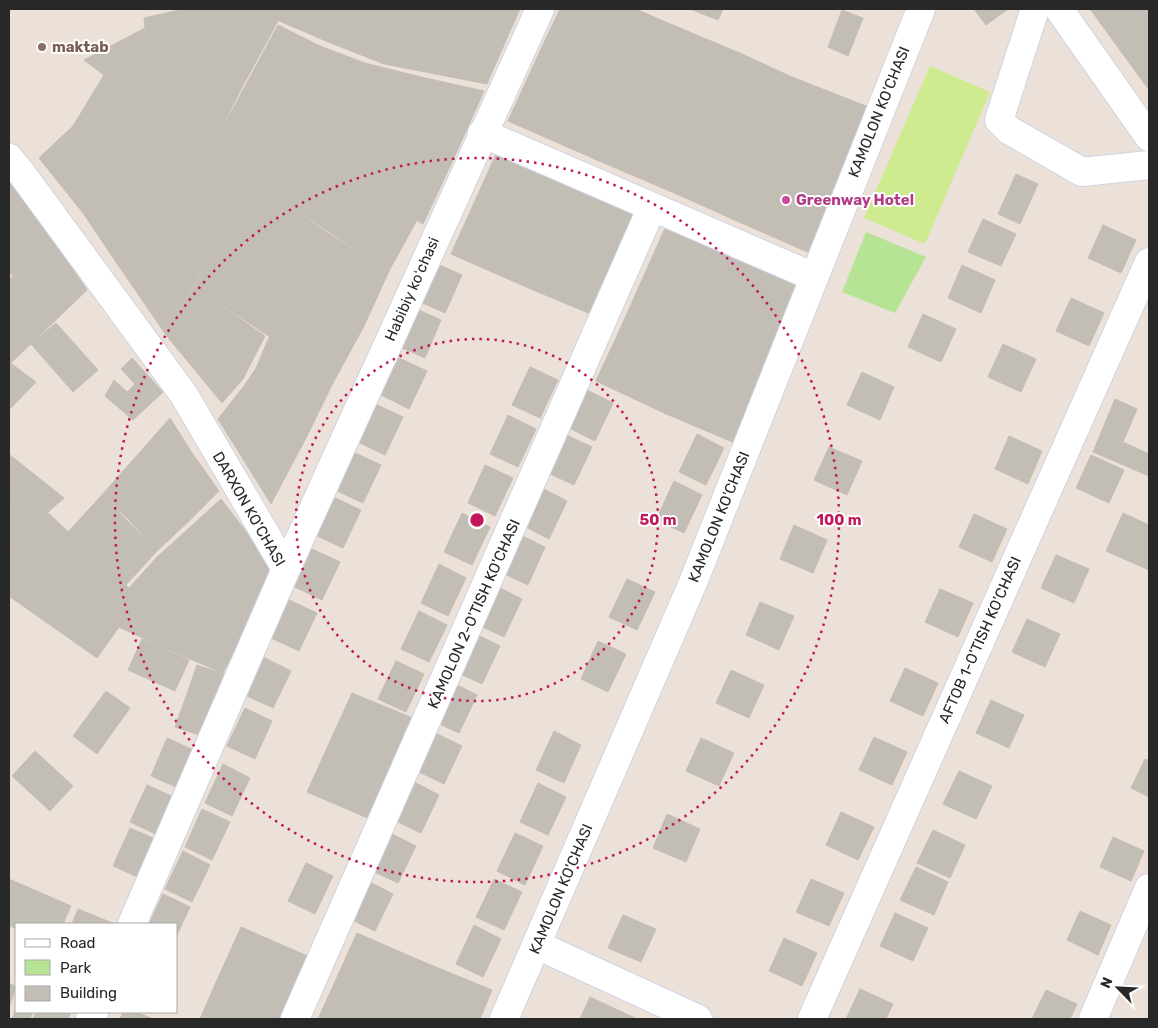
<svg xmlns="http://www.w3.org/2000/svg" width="1158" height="1028" viewBox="0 0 1158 1028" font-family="Rubik,sans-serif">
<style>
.green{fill:#b7e394}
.pitch{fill:#ceeb8f}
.building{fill:#c2bdb5;stroke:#c6bdb3}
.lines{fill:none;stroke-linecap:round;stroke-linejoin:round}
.minor-casing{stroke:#ced4e2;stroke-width:30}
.minor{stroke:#fff;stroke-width:28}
.ring{fill:none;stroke:#c2185b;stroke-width:2.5;stroke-dasharray:2.5 5}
.education-dot{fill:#8d6e63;stroke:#fff;stroke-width:2}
.hotel-dot{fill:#d1479c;stroke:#fff;stroke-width:2}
.labels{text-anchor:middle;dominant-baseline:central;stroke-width:4;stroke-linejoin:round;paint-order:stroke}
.education-label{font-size:15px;font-weight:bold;fill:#785e54;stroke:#fff;text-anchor:start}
.street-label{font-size:15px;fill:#282828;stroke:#fff}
.hotel-label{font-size:15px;font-weight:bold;fill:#b23c85;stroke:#fff;text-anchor:start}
.centre{fill:#c2185b;stroke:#fff;stroke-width:2.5}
.ring-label{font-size:15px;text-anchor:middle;font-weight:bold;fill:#c2185b;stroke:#fff;stroke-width:4;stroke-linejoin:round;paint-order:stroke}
</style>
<rect width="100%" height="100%" fill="#ebe1d9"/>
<path class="green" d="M866,232L926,257L895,313L842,292Z"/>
<path class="pitch" d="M930,66L990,92L925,244L864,218Z"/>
<path class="building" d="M184,9H251L278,21L241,89L145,28L144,18Z
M251,9H339L326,41Z
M339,9H406L384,64L326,41Z
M406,9H454L510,31L487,84L384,64Z
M454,9H520L510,31Z
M560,9H636L661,20L631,89L540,51Z
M690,9H723L718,20Z
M974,9H1008L986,25Z
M1090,9H1149V90Z
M842,10L863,18L848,56L828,47Z
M661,20L742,54L679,195L599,161Z
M278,25L320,46L365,63L342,114L348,117L294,209L210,151Z
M145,28L241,89L210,151L175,113L104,75L84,60Z
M540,51L631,89L599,161L508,121Z
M742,54L792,77L730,218L679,195Z
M365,63L425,78L404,143L342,114Z
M104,75L175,113L123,166L73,126Z
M792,77L871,108L842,181L760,147Z
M425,78L484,91L452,162L404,143Z
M175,113L210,151L176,201L165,207L118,265L83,213L123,166Z
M348,117L452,162L423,224L322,163Z
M73,126L123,166L83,213L39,158Z
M760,147L842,181L812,254L730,218Z
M210,151L252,181L166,335L118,265L165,207L176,201Z
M497,152L573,185L526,287L451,254Z
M322,163L417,220L389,271L294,209Z
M1016,174L1038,184L1020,224L998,214Z
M9,180L20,193L9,202Z
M252,181L328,233L270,337L194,287Z
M573,185L638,213L593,315L526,287Z
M20,193L54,241L13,275L9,272V202Z
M983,219L1016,234L1001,266L968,252Z
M1103,225L1136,240L1121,273L1088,258Z
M666,226L733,255L688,358L621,327Z
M328,233L389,271L364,326L302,280Z
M54,241L87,290L11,363L9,362V281L13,275Z
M733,255L802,286L758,387L688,358Z
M433,262L462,275L445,313L416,300Z
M962,265L995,280L981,313L948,298Z
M302,280L364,326L333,383L267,342Z
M194,287L265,336L243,379L222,403L166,335Z
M1071,298L1104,313L1089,346L1056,331Z
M412,307L441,320L425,358L396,345Z
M923,314L956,329L941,362L908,347Z
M56,323L98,370L73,392L31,344Z
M621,327L688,358L664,413L596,381Z
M267,342L333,383L305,440L270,395L244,386L256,368Z
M1003,344L1036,359L1021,392L988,377Z
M132,358L163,392L133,420L105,396L114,380L127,392L135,384L121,369Z
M399,358L427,371L409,409L381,395Z
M688,358L758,387L735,443L664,413Z
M9,362L36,382L9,410Z
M530,367L558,380L540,418L512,405Z
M862,372L894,387L880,420L847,405Z
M244,386L270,395L305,440L271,504L218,419Z
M585,389L613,403L595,441L567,427Z
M1115,399L1137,409L1123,442L1149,454V476L1093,452Z
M375,404L403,417L385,455L358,442Z
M508,415L536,429L518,467L490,454Z
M170,418L192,453L128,519L102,495Z
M564,434L592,447L574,485L546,472Z
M697,434L724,448L706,485L679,472Z
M1009,436L1042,451L1028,484L995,469Z
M829,447L862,461L847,495L814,480Z
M353,452L381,465L363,503L335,490Z
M192,453L219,491L189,521L158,488Z
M10,455L64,498L39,520L9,554Z
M1091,455L1124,470L1109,503L1076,488Z
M485,465L513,478L495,516L468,503Z
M674,481L702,495L684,533L656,520Z
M540,487L567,501L549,539L522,525Z
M158,488L189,521L157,551L128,519Z
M102,495L157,551L126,585L68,532Z
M333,497L361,510L343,548L315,535Z
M221,499L248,534L218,562L188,529Z
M47,512L129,588L119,627L97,658L9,596V554Z
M462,513L490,527L472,565L444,552Z
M1123,513L1149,525V570L1106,551Z
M974,514L1007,529L992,562L959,547Z
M794,525L827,540L813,573L780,559Z
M188,529L218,562L183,588L156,558Z
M248,534L270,571L248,623L183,588L218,562Z
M518,534L545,547L528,585L500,572Z
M312,549L340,562L322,600L295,587Z
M1056,555L1089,569L1074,603L1041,588Z
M156,558L183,588L194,594L162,647L119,627L129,588Z
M439,564L466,578L448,616L421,603Z
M627,579L655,592L637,630L609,617Z
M494,585L522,599L504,637L476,624Z
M940,589L973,603L958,637L925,622Z
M194,594L248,623L223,673L162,647Z
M289,600L317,613L299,651L271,638Z
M760,602L794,616L779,650L746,635Z
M419,611L447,625L429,662L401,649Z
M1027,619L1060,634L1045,667L1012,652Z
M472,632L500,646L482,684L454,671Z
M142,639L189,660L175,691L128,670Z
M598,641L626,654L608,692L581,679Z
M263,657L291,671L273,708L245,695Z
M396,661L424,674L406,712L378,699Z
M197,665L224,674L215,697L189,688Z
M905,668L938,683L923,716L890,701Z
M731,670L764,685L749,718L716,703Z
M449,681L477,695L459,733L431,720Z
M189,688L215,697L202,736L175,727Z
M106,691L130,708L97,754L73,736Z
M352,693L415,719L370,819L307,792Z
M991,700L1024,715L1009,748L976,733Z
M245,708L272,721L255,759L227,746Z
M554,731L581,745L564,783L536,770Z
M435,733L462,746L444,784L417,771Z
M874,737L907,752L892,785L859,770Z
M167,738L200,753L183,790L151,776Z
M701,738L734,753L719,786L686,771Z
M35,751L73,786L50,811L12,776Z
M1145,759L1149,761V797L1131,788Z
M223,764L250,778L232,816L205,803Z
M959,771L992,786L976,819L943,804Z
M412,781L439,795L421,833L394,820Z
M538,783L566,797L548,835L520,822Z
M147,785L178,799L162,837L130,822Z
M202,809L230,822L212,860L185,847Z
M841,812L874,827L858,860L826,845Z
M667,814L700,829L686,862L653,848Z
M130,828L160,841L142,879L113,866Z
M933,830L965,845L950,878L917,863Z
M388,832L416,846L398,883L370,870Z
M515,833L543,846L525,885L497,871Z
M1113,837L1144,851L1131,881L1100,867Z
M183,851L210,865L192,902L165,889Z
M306,863L333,876L315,914L288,901Z
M916,867L948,882L934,915L900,900Z
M9,879L71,906L63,924H16V929L9,925Z
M494,879L522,892L504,930L476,917Z
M811,879L844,893L829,926L796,912Z
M366,880L393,894L375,931L348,918Z
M163,894L190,907L176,937V924H149Z
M78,909L115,924H72Z
M1080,911L1111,925L1098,955L1067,940Z
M895,913L928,928L913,961L880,946Z
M623,915L656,929L641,962L608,948Z
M474,925L501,939L483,977L456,964Z
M241,927L312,958L284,1019L213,989Z
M357,933L426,963L408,1006L338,975Z
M784,938L817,953L802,986L769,971Z
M426,963L492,990L480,1019H439L408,1006Z
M338,975L408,1006L402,1019H318Z
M9,983L16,987L9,1008Z
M213,989L281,1017L280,1019H200Z
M860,989L893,1004L886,1019H846Z
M1046,990L1077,1004L1070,1019H1032Z
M590,997L637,1019H580Z
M408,1006L439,1019H402Z
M16,1009V1012H33L30,1019H12Z
M36,1012H71L68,1019H33Z
M123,1012H136L153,1019H120Z"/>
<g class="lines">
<defs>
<path id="minor" d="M1035,9L999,120L1009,130L1082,172L1149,165
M1059,9L1149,137
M482,133L814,277
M9,158L22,174L184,395L286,569
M132,924L286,569L540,9
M537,945L698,1019
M90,1019L94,1012
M295,1019L652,207
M504,1019L692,585L921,9
M812,1019L1149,262
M1093,1019L1149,888"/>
</defs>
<use href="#minor" class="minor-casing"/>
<use href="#minor" class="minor"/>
</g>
<g class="ring">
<circle cx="477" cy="520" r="181"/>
<circle cx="477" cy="520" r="362"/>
</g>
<circle class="education-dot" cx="42" cy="47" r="5"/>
<circle class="hotel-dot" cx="786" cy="200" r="5"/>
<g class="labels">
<g class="education-label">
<text x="52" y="47">maktab</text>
</g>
<g class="street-label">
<text transform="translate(879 112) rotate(-68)">KAMOLON KO'CHASI</text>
<text transform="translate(412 289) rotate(-66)">Habibiy koʻchasi</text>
<text transform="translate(249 509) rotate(60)">DARXON KO'CHASI</text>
<text transform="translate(719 517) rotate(-68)">KAMOLON KO'CHASI</text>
<text transform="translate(474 614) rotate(-66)">KAMOLON 2-O'TISH KO'CHASI</text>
<text transform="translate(980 640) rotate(-66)">AFTOB 1-O'TISH KO'CHASI</text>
<text transform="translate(561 889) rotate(-67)">KAMOLON KO'CHASI</text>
</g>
<g class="hotel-label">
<text x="796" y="200">Greenway Hotel</text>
</g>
</g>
<circle cx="477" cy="520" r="8" class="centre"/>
<g class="ring-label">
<text x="658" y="525">50 m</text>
<text x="839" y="525">100 m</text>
</g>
<rect width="1158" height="1028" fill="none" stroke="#282828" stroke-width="20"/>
<rect x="15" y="923" width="162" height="90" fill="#ffffff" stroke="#a9a9a9"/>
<rect x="25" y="939" width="25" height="8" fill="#ffffff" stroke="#a9a9a9"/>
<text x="60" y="948" font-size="15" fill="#282828">Road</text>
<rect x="25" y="960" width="25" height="15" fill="#b7e394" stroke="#a9a9a9"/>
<text x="60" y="973" font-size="15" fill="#282828">Park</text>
<rect x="25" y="986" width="25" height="15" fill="#c2bdb5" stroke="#a9a9a9"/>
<text x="60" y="998" font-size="15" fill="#282828">Building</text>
<g transform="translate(1118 988) rotate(294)" stroke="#ffffff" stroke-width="4" paint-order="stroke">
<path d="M0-4L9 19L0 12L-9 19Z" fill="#282828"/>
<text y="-8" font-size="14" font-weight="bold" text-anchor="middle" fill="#282828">N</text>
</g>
</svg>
